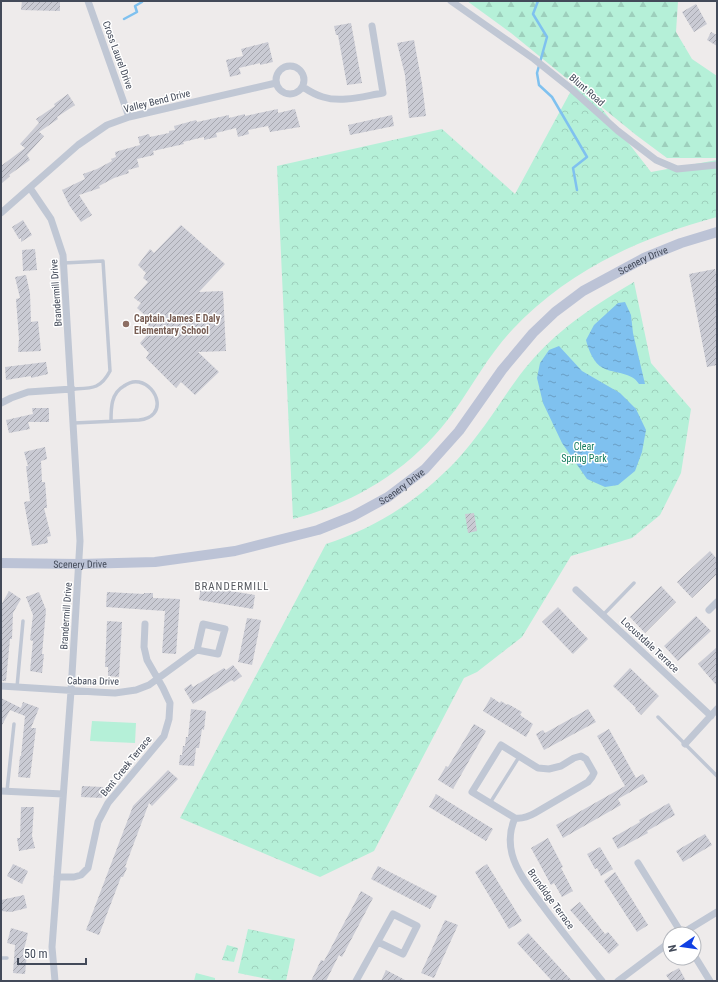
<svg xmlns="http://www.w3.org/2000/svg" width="718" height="982" viewBox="0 0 718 982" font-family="'Roboto Condensed',sans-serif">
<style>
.grass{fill:#b5f0d8}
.forest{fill:url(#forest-firs)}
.park{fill:url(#park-crowns)}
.water{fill:url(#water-ripples)}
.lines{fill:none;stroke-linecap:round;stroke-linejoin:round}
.stream{stroke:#7fc1ef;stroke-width:2.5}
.building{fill:url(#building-hatch)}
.lane{stroke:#c0c7d4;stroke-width:3.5}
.street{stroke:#c0c7d4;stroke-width:7}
.secondary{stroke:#bcc3d6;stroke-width:10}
.education-dot{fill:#8d6e63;stroke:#fff;stroke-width:1.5}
.labels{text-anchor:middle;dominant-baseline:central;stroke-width:3;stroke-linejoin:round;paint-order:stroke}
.street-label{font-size:10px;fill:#434a59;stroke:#fff}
.education-label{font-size:10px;font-weight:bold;fill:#785e54;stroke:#fff;text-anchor:start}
.park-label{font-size:10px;fill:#127c5d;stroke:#fff}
.neighbourhood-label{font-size:11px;letter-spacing:1px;fill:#575a60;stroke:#fff}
</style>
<defs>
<pattern id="forest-firs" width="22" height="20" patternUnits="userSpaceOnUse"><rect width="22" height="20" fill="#b5f0d8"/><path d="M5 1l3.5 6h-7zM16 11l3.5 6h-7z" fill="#9dcfbc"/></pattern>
<pattern id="park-crowns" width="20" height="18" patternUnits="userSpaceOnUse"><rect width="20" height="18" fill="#b5f0d8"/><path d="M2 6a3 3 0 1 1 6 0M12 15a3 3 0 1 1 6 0" fill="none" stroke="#9dcfbc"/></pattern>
<pattern id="water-ripples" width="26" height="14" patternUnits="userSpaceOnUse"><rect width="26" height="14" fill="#7fc1ef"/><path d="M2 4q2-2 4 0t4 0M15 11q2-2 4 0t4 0" fill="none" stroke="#6a9fc5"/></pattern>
<pattern id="building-hatch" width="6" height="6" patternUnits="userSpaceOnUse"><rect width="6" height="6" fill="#cacbd4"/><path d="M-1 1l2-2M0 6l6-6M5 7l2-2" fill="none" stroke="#a6a7af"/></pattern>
</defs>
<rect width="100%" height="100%" fill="#eeebeb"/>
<path class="grass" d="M92,721L136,723L135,743L90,741Z
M196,973L215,978V981H194Z"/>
<path class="forest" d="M467,1H678L676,32L692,59L717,76V158H667L636,135L511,33Z"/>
<path class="park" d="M578,78L651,172L717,160V217C642,237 567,271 513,329C490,353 474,383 455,410C415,466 359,502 293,519L277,166L442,129L515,194Z
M634,282L651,363L691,409L681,473L660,515L632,538L571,556L522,637L477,672L464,678L374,851L320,877L180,818L326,544C370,530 413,504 446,471C461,457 473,441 485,425C501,403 515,379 533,359C564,325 595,305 634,282Z
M248,929L295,939L286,981H277L238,973Z
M227,945L238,948L234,962L222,960Z"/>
<path class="water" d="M625,302L631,315L633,333L645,384H639C632,372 615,374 603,368C594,364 588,349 586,340L594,325L618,303Z
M559,346L582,371L620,393L636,409L646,430L642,452L635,471L618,485L605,487L587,479L562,443L543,403L537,378L540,363L549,350Z"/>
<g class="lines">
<path class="stream" d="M538,1L533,14L547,37L537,73L539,85L552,97L587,157L573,168L577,190
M124,19L137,12L135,6L142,2V1"/>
</g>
<path class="building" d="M22,1H60V11L21,10Z
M696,4L707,24L694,32L682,12Z
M351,23L362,83L347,85L338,35H336L334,26Z
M711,32L717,35V46L707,40Z
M414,40L422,84L426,116L409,118L405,75L397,43Z
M268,42L273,62L260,65V63L239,68L241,74L230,77L226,60L243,56L241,49Z
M68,94L75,105L57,117L58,119L39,132L44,136L27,155L30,160L9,175L10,176L1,184V166L25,148L20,144L39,123L36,119L55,106L54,104Z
M278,109V113L295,109L300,127L270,132L268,126L248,130L249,134L238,137L236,128L216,133L217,137L204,140V137L183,142L184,144L153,151L154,155L137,159L139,167L128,170L129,173L114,178L99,186L100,188L79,195L92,215L81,222L69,205L62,190L85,179L83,174L97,169L112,161L111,159L116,157L115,152L140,145L138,137L149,134L150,137L169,133V131L175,130L174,126L196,120L197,122L229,115V118L245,114V116Z
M392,115L394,126L350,135L348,125Z
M23,220L32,235L21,242V238L19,239L12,227Z
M181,225L225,264L199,292L223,291L226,351L198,352L219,372L195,395L181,382L176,388L146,358L149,353L140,343L149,333L148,318L137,308L141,303L134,298L148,282L143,278L146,273L138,265L150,249L154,253Z
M35,249L37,270L23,271L22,250Z
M715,269L717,277V365L707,367L689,274Z
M26,275L30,293L31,322L38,321L41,351L18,352L19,339L16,299L20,298L15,277Z
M46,362L48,374L31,378V376L6,380L5,367Z
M32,408H49V422H28L30,429L9,433L6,420L33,414Z
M45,447L47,459L41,461L42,482H45L46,494L47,508H44L51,536L47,537L48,543L32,546L24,502L30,501L26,466H28L24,452Z
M474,513L477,531L468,533L465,514Z
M710,551L717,559V574L692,598L677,582Z
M201,586L255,595L253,609L199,600Z
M661,586L676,602L645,633L630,617Z
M9,591L21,599L13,613L12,639H10L6,681H1V605Z
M39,592L46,610L42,654H44L42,673L30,671L33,641L30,640L33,615L26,597Z
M107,592L144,594V593H153V598L180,599L176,654L162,653L165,611L106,607Z
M558,607L588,639L573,654L542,622Z
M696,616L711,631L678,661L664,646Z
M247,618L261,620L252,665L238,662Z
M107,621L122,622L119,677L108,676V667H105Z
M717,647V686L698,664Z
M233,665L242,676L234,682L232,680L193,704L184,689L191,684L193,687L224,668L226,670Z
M630,668L659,696L641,715L635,709L636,708L613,686Z
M491,697L500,703L501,701L507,705L508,704L522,712L520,715L533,724L526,737L483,711Z
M1,698L21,708L23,702L39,708L31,728H36L30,778L18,777L20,756H21L25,716L10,710L1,727Z
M191,709L206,711L204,730L202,729L199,748H196L194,766L179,765L180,755H182L183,746H185L186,737H188Z
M588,709L596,722L544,750L536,734L543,730L545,733Z
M474,724L486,731L453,789L438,780L446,766L448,767Z
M609,729L636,778L643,774L648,782L618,799L621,805L563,838L556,825L625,786L597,736Z
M168,770L178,779L152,806L149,803L125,867L127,868L123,877H121L99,935L86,930L133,806Z
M82,786L103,787L102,798L81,797Z
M436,794L493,829L486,841L429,807Z
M669,803L675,815L647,831L648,833L618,849L612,838L640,822L639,820Z
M21,807H34L32,836L35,848L19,851L17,838H20Z
M705,834L712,845L683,862L676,851Z
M548,838L563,867L561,868L573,891L562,897L554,883L551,885L531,848Z
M600,847L613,869L601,876L597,868L595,869L587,854Z
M13,864L28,871L22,884L7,876Z
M487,864L522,921L509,929L475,872Z
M378,866L437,896L430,909L371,879Z
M615,872L648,925L637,932L604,881Z
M361,891L373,898L342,957L339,955L326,981H311L321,960L324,961Z
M24,895L27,908L11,912L1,911V900Z
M580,902L605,934L608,932L619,945L609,954L570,910Z
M445,920L458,925L434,978L421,973Z
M11,928L28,933L23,954H27L25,974L13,973L15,945L7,943Z
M528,933L572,981H552L517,943Z
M679,968L686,981H670L666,975Z
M386,970L407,981H381Z"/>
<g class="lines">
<path class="lane" d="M64,263L103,261L110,371C100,390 91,388 72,389
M74,423L139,420C168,417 158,386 139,382C134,381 128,383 124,386C111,393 111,408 111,421
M603,615L634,583
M17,687L23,621
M658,717L717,776
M7,791L14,724
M490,803L519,757
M1,958H7"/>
<path class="street" d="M88,1L129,117
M451,1L534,59L569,87L618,131L656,160L677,169L717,165
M276 80a14 14 0 1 1 28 0a14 14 0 1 1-28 0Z
M303,87C309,91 316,95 323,97C342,103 364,96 383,93L372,26
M30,188L51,219L63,255L80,541L71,691L52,947L55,981
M1,213L78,145L107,125L129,117L276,83
M1,403L11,398L28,392L72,389
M576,590L711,716
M709,610L717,602
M1,686L96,692L115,693L136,690L149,685L197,650L203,624L225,629L218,654L197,650
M685,744L717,709
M501,745L538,768L549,769L561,766L574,758L581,756L586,759L594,773L592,777L588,782L535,813C528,817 522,819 515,818L472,792Z
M1,791L63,794
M515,818C510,829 509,842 512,854C517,873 532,891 543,906C562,932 582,956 602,981
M638,863L682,934
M57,877H74L81,875L88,868L98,822L108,803L164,736L169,719L170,703L163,688L147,660L144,647L145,624
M681,934L717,912
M694,955L710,981
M356,981L393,914L417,926L403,954L378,942
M618,981L670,942"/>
<path class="secondary" id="s1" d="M1,563L80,564L155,562L235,551L318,530L353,516L388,497L425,469L459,431L502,370L533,333L555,312L583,291L644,258L681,243L717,232"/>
</g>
<circle class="education-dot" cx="126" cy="324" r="4"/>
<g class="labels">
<g class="street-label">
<text transform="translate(118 55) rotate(70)">Cross Laurel Drive</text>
<text transform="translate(587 90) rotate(41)">Blunt Road</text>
<text transform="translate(157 101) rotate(-14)">Valley Bend Drive</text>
<text stroke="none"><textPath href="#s1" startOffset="751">Scenery Drive</textPath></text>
<text transform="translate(56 293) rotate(-94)">Brandermill Drive</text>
<text stroke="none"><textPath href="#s1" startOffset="415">Scenery Drive</textPath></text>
<text stroke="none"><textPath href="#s1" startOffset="79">Scenery Drive</textPath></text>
<text transform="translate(66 616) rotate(-86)">Brandermill Drive</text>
<text transform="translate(650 645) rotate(43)">Locustdale Terrace</text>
<text transform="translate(93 681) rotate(1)">Cabana Drive</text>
<text transform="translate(126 766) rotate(-51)">Bent Creek Terrace</text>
<text transform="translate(551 899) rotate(54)">Brundidge Terrace</text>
</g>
<g class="education-label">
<text x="134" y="318">Captain James E Daly<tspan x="134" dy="12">Elementary School</tspan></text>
</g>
<g class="park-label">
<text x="584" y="446">Clear<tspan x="584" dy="12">Spring Park</tspan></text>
</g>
<g class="neighbourhood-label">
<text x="232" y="586">BRANDERMILL</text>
</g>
</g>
<rect width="718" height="982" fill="none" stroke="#434a59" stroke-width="4"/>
<g transform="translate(682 946) rotate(257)"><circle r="19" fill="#ffffff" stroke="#b4b7bd"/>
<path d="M0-3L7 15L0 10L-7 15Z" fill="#1040e3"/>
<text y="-6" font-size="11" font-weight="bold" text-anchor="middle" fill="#434a59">N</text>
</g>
<path d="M18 958v6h68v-6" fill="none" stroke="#434a59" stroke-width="2"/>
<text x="24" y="958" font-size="12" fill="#434a59" stroke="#ffffff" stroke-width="3" paint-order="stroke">50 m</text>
</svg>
